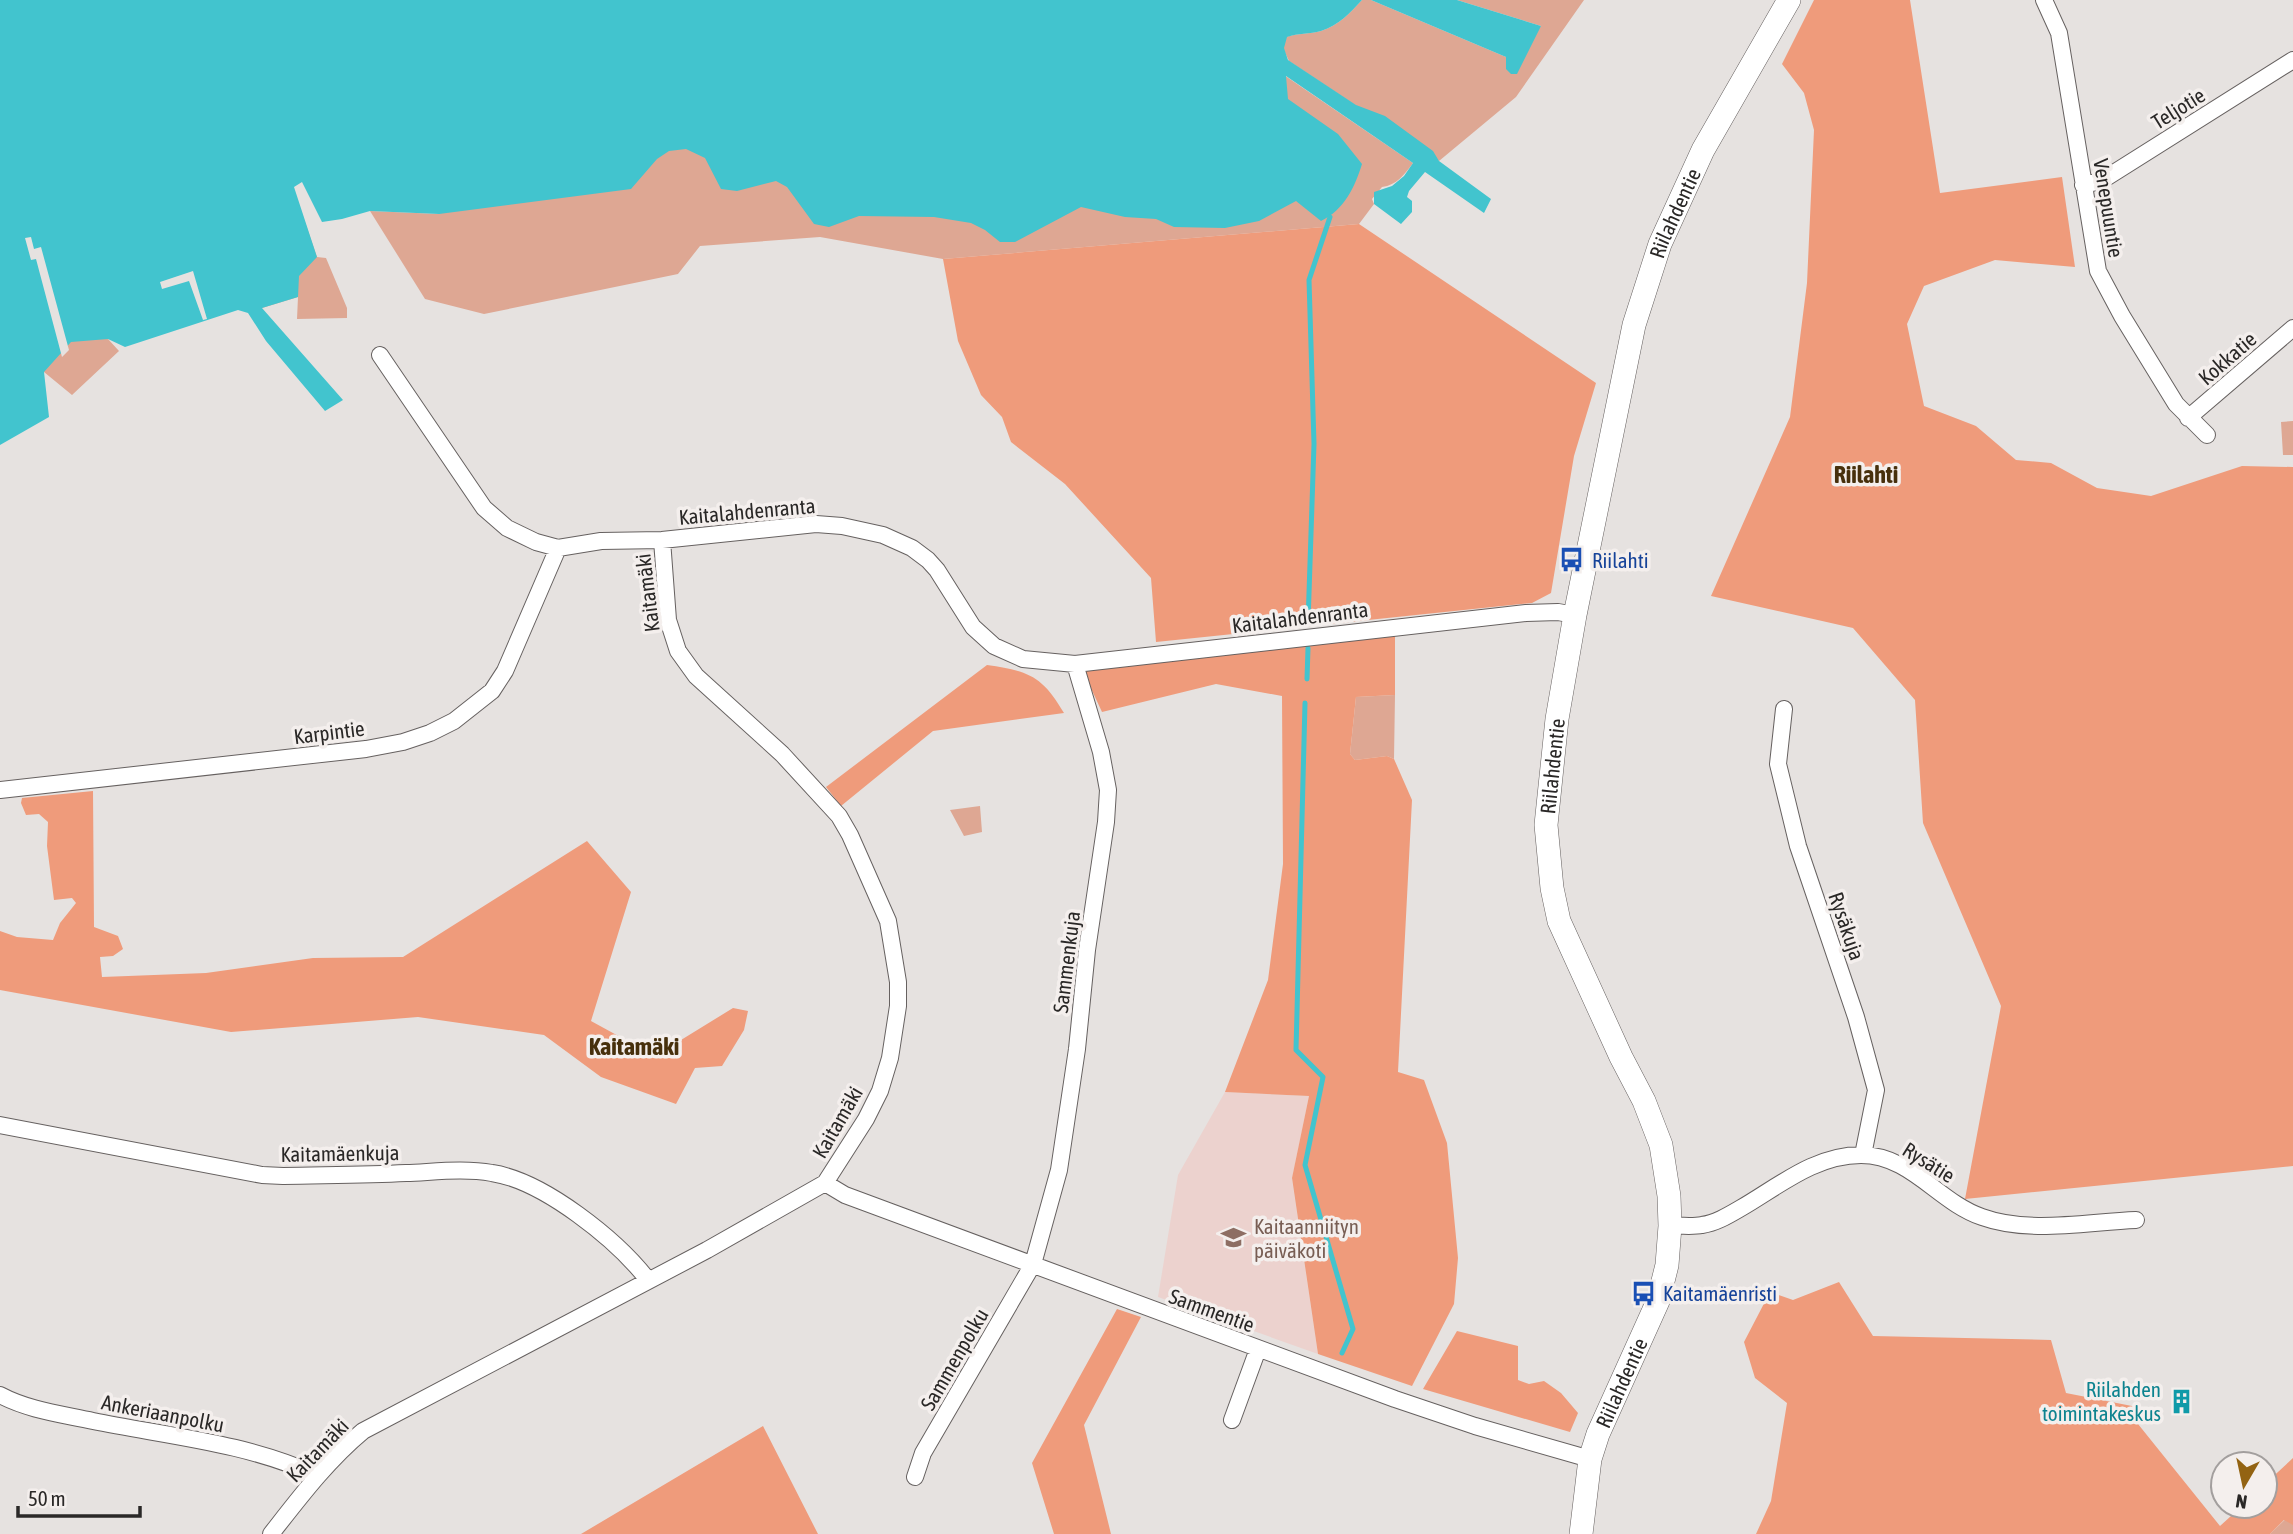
<svg xmlns="http://www.w3.org/2000/svg" width="2293" height="1534" viewBox="0 0 2293 1534" font-family="'Asap Condensed',sans-serif">
<style>
.education{fill:#ecd2ce}
.green{fill:#dea793}
.forest{fill:#ef9b7b}
.water{fill:#42c4ce}
.pier{fill:#e6e2e0}
.lines{fill:none;stroke-linecap:round;stroke-linejoin:round}
.stream{stroke:#42c4ce;stroke-width:5}
.street-casing{stroke:#666160;stroke-width:18}
.secondary-casing{stroke:#666160;stroke-width:24}
.street{stroke:#fff;stroke-width:16}
.secondary{stroke:#fff;stroke-width:23}
.labels{text-anchor:middle;dominant-baseline:central;stroke-width:7;stroke-linejoin:round;paint-order:stroke}
.street-label{font-size:21px;fill:#2a2827;stroke:#f4efed}
.transit-label{font-size:21px;fill:#164399;stroke:#f4efed;text-anchor:start}
.education-label{font-size:21px;fill:#785e54;stroke:#f4efed;text-anchor:start}
.culture-label{font-size:21px;fill:#0d838f;stroke:#f4efed;text-anchor:end}
.quarter-label{font-size:24px;font-weight:bold;fill:#47300c;stroke:#f4efed}
</style>
<rect width="100%" height="100%" fill="#e6e2e0"/>
<path class="education" d="M1225,1092L1309,1096L1292,1179L1318,1354L1158,1297L1178,1175Z"/>
<path class="green" d="M1362,0H1371L1506,57L1541,26L1457,0H1584L1516,97L1439,161L1289,61L1283,48L1286,37C1298,33 1309,34 1321,31C1339,25 1350,13 1362,0Z
M1206,22L1413,163C1404,175 1397,185 1382,187L1372,199L1374,204L1359,224L943,259L820,237L700,246L678,274L484,314L425,299L370,211L439,214L505,23Z
M293,187L317,257L326,258L347,308V318L297,319L298,297L262,308Z
M0,274L108,339L119,351L72,395L44,372Z
M2293,421V455H2283L2281,422Z
M1395,695L1394,759L1387,756L1355,760L1350,754L1356,697Z
M980,806L982,832L964,836L950,810Z
M2293,1512V1534H2270Z"/>
<path class="forest" d="M1814,0H1910L1940,193L2062,177L2075,267L1995,260L1924,286L1907,324L1924,406L1976,426L2016,460L2051,463L2097,488L2151,496L2242,466L2293,467V1166L1965,1199L2001,1006L1923,823L1915,700L1853,628L1711,596L1790,417L1807,283L1814,130L1804,93L1782,64Z
M1359,224L1596,383L1574,456L1551,593L1532,603L1156,642L1151,578L1065,484L1011,442L1002,417L981,395L958,341L943,259Z
M1395,635V695L1356,697L1350,754L1355,760L1387,756L1394,759L1412,800L1398,1072L1424,1080L1447,1143L1458,1258L1454,1304L1412,1386L1318,1354L1292,1178L1309,1096L1225,1092L1268,980L1283,864L1282,696L1216,684L1102,712L1083,671Z
M987,665C1028,671 1042,675 1064,713L933,731L841,806L826,787Z
M93,791L94,927L118,936L123,949L113,956L100,957L102,977L206,973L313,958L403,957L587,841L631,892L591,1021L655,1056L733,1008L748,1011L744,1030L722,1066L695,1068L676,1104L601,1077L544,1035L418,1017L231,1032L0,990V931L17,937L53,940L60,923L76,903L72,898L54,900L47,846L48,822L39,814L26,815L21,803L22,798Z
M1839,1282L1873,1336L2051,1340L2066,1393L2137,1407L2138,1424L2220,1526L2242,1506H2265V1484L2293,1458V1525L2284,1520L2270,1534H1756L1771,1501L1787,1403L1755,1378L1744,1342L1770,1292L1793,1300Z
M1117,1309L1141,1317L1084,1425L1111,1534H1054L1032,1463Z
M1457,1331L1518,1346V1380L1529,1384L1544,1381L1561,1393L1578,1413L1570,1432L1423,1389Z
M763,1426L818,1534H581Z"/>
<path class="water" d="M0,0H1362C1350,13 1339,25 1321,31C1310,34 1298,33 1287,37L1284,48L1288,60L1356,105L1385,116L1433,151L1439,161L1491,199L1484,213L1425,172L1409,191L1407,197L1412,201V212L1401,224L1374,204V192L1392,186L1404,176L1413,163L1286,76L1288,99L1338,134L1362,164C1355,187 1344,210 1321,221L1296,201L1259,221L1225,228L1174,227L1156,219L1125,217L1081,207L1015,242H1000L985,230L971,223L934,217L859,216L829,227L814,224L787,187L776,181L737,191L721,189L705,158L686,149L669,151L657,159L631,189L439,214L370,211L342,219L322,222L302,182L294,187L317,257L299,276L298,297L262,308L343,400L325,411L266,341L248,313L238,310L125,347L108,339L71,342L44,372L49,417L0,445Z
M1371,0H1457L1541,26L1517,74H1511L1506,69V57Z"/>
<path class="pier" d="M31,237L34,249L41,247L69,350L62,357L36,259L31,260L25,238Z
M193,271L207,319L203,320L189,281L162,289L160,282Z"/>
<g class="lines">
<path class="stream" d="M1308,623L1314,444L1309,280L1330,217
M1307,679L1308,648
M1305,703L1296,1050L1323,1077L1305,1165L1353,1329L1342,1353"/>
<defs>
<path id="street" d="M2044,0L2059,33L2098,271L2122,316L2176,404L2207,435
M2083,185L2101,181L2293,60
M380,355L484,508L507,528L536,542L558,548L601,541L662,540L816,524L842,526L883,535L912,548L928,560L937,570L973,627L994,646L1023,659L1075,664L1526,613L1558,612L1575,615
M2188,418L2293,328
M1784,709L1778,764L1798,846L1856,1017L1876,1090L1863,1155
M0,790L366,749L403,742L430,733L454,721L492,691L505,671L558,548
M0,1125L262,1175L283,1176C324,1175 365,1175 406,1173C434,1172 464,1168 492,1173C544,1181 617,1240 648,1280
M825,1183L845,1195L1395,1399L1475,1426L1590,1459
M1670,1226C1680,1225 1692,1227 1702,1225C1716,1223 1729,1215 1741,1208C1779,1186 1815,1155 1861,1155C1911,1155 1938,1202 1982,1217C2029,1234 2086,1222 2136,1220
M0,1395C28,1410 61,1414 93,1421C167,1436 247,1443 316,1475
M1232,1420L1258,1349
M915,1477L923,1453L1033,1264L1059,1170L1077,1049L1087,950L1106,822L1108,790L1101,752L1075,664
M271,1534C300,1497 327,1461 363,1431L707,1250L825,1183L866,1119L880,1091L890,1058L898,1006V982L888,921L850,835L839,816L782,754L696,676L678,651L668,620L662,540"/>
<g id="secondary">
<path id="s1" d="M1581,1534L1590,1459L1598,1434L1658,1301L1667,1265L1670,1226L1669,1196L1661,1145L1644,1101L1621,1057L1559,921L1552,888L1546,825L1557,719L1575,615L1634,325L1660,244L1703,150L1789,0"/>
</g>
</defs>
<use href="#street" class="street-casing"/>
<use href="#secondary" class="secondary-casing"/>
<use href="#street" class="street"/>
<use href="#secondary" class="secondary"/>
</g>
<defs>
<symbol id="bus-bare" viewBox="-9 -9 18 18"><path d="M-5-6H5V4H4V6H2V4H-2V6H-4V4H-5ZM-3.5-4V0h7V-4ZM-3.5 1.2v1.5H-2V1.2ZM2 1.2v1.5H3.5V1.2Z" fill="#1a4fb4" stroke="#f4efed" stroke-width="2.5" paint-order="stroke"/></symbol>
<symbol id="school-bare" viewBox="-9 -9 18 18"><path d="M0-5L7-2L0 1L-7-2ZM-4 1L0 2.5L4 1V4Q0 6-4 4Z" fill="#8d6e63" stroke="#f4efed" stroke-width="2.5" paint-order="stroke"/></symbol>
<symbol id="building-bare" viewBox="-9 -9 18 18"><path d="M-4-6H4V6H1V3H-1V6H-4ZM-2.5-4.3h1.7v1.8h-1.7ZM.8-4.3h1.7v1.8H.8ZM-2.5-1h1.7V.8h-1.7ZM.8-1h1.7V.8H.8Z" fill="#0f9aa8" stroke="#f4efed" stroke-width="2.5" paint-order="stroke"/></symbol>
</defs>
<g fill-rule="evenodd">
<use href="#bus-bare" x="1554" y="542" width="35" height="35"/>
<use href="#school-bare" x="1216" y="1220" width="35" height="35"/>
<use href="#bus-bare" x="1626" y="1276" width="35" height="35"/>
<use href="#building-bare" x="2164" y="1384" width="35" height="35"/>
</g>
<g class="labels">
<g class="street-label">
<text transform="translate(2178 108) rotate(-32)">Teljotie</text>
<text transform="translate(2109 208) rotate(81)">Venepuuntie</text>
<text stroke="none"><textPath href="#s1" startOffset="1376">Riilahdentie</textPath></text>
<text transform="translate(2227 358) rotate(-41)">Kokkatie</text>
<text transform="translate(747 511) rotate(-5)">Kaitalahdenranta</text>
<text transform="translate(647 593) rotate(-97)">Kaitamäki</text>
<text transform="translate(1300 617) rotate(-7)">Kaitalahdenranta</text>
<text transform="translate(329 732) rotate(-7)">Karpintie</text>
<text stroke="none"><textPath href="#s1" startOffset="808">Riilahdentie</textPath></text>
<text transform="translate(1847 926) rotate(71)">Rysäkuja</text>
<text transform="translate(1066 962) rotate(-83)">Sammenkuja</text>
<text transform="translate(837 1122) rotate(-60)">Kaitamäki</text>
<text transform="translate(340 1153) rotate(-1)">Kaitamäenkuja</text>
<text transform="translate(1929 1162) rotate(32)">Rysätie</text>
<text transform="translate(1212 1310) rotate(20)">Sammentie</text>
<text transform="translate(954 1359) rotate(-60)">Sammenpolku</text>
<text stroke="none"><textPath href="#s1" startOffset="158">Riilahdentie</textPath></text>
<text transform="translate(163 1413) rotate(11)">Ankeriaanpolku</text>
<text transform="translate(317 1450) rotate(-46)">Kaitamäki</text>
</g>
<g class="transit-label">
<text x="1592" y="560">Riilahti</text>
<text x="1663" y="1293">Kaitamäenristi</text>
</g>
<g class="education-label">
<text x="1254" y="1226">Kaitaanniityn<tspan x="1254" dy="24">päiväkoti</tspan></text>
</g>
<g class="culture-label">
<text x="2161" y="1389">Riilahden<tspan x="2161" dy="24">toimintakeskus</tspan></text>
</g>
<g class="quarter-label">
<text x="1866" y="474">Riilahti</text>
<text x="634" y="1046">Kaitamäki</text>
</g>
</g>
<g transform="translate(2244 1485) rotate(189)"><circle r="33" fill="#f4efed" stroke="#a39f9e" stroke-width="2"/>
<path d="M0-5L12 26L0 18L-12 26Z" fill="#936312"/>
<text y="-10" font-size="19" font-weight="bold" text-anchor="middle" fill="#2a2827">N</text>
</g>
<path d="M18 1506v10h122v-10" fill="none" stroke="#2a2827" stroke-width="3.5"/>
<text x="28" y="1506" font-size="21" fill="#2a2827" stroke="#f4efed" stroke-width="5" paint-order="stroke">50 m</text>
</svg>
